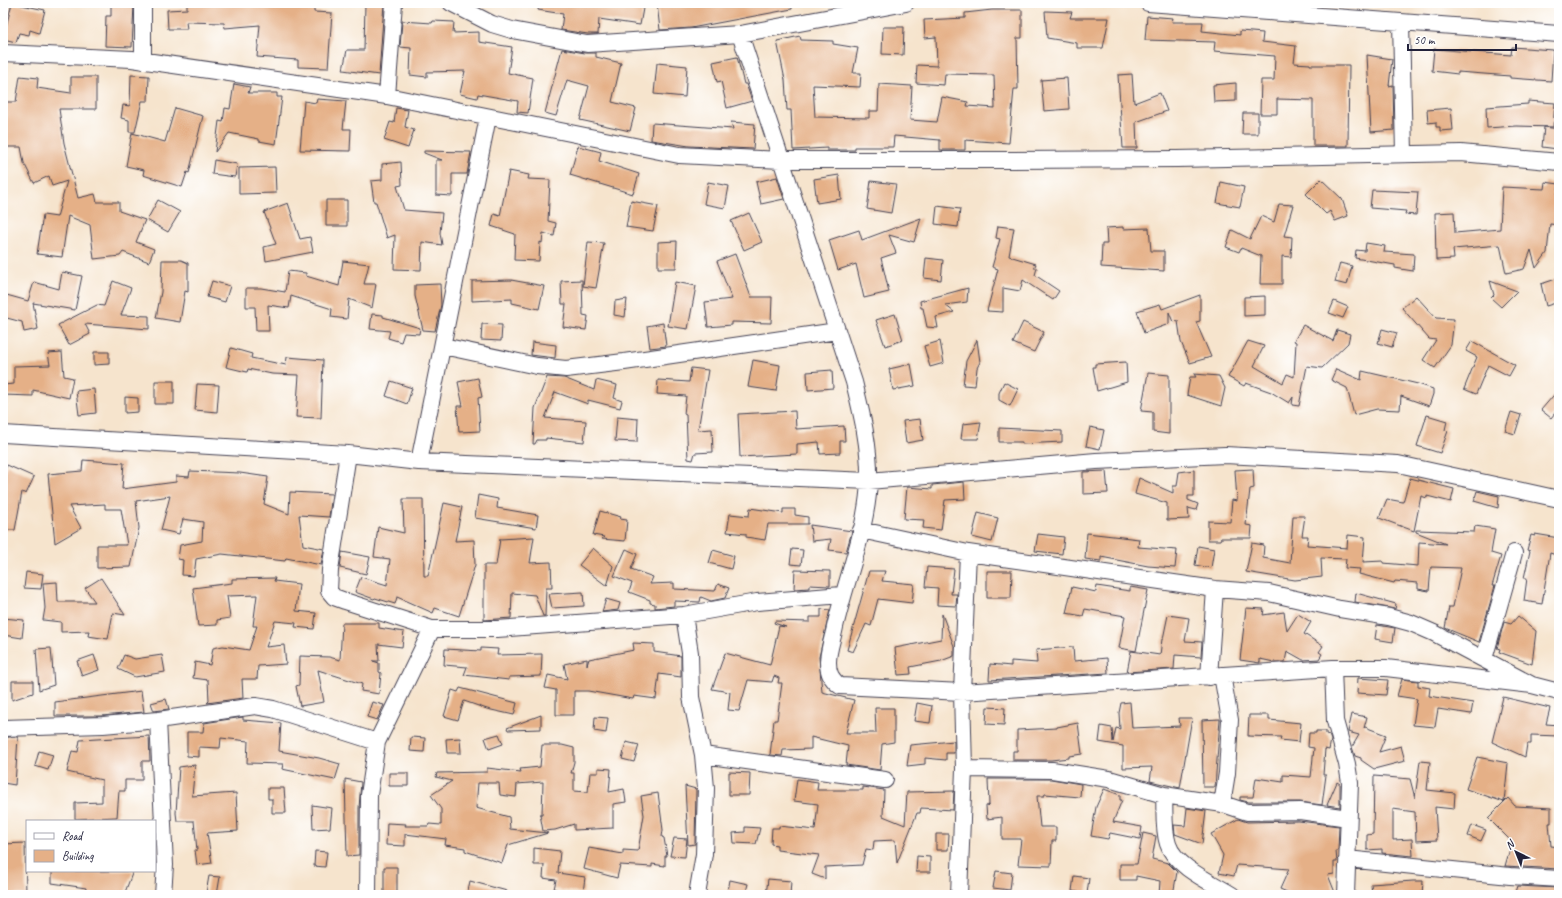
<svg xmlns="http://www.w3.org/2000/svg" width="1562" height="898" viewBox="0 0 1562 898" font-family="Caveat,sans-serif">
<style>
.building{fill:#e5b087}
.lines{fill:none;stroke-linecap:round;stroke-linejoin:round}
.minor-casing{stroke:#423f51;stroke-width:18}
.minor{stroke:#fff;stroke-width:16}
</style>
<rect width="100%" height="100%" fill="#fff"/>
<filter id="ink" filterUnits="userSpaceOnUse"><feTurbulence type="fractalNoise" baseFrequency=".025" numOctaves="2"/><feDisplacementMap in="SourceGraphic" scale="8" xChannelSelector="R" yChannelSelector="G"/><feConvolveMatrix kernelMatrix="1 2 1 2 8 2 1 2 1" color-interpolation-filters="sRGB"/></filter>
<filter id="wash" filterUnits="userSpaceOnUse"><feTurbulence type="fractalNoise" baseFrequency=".012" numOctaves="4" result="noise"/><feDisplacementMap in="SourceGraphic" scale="16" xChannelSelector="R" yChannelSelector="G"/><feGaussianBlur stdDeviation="0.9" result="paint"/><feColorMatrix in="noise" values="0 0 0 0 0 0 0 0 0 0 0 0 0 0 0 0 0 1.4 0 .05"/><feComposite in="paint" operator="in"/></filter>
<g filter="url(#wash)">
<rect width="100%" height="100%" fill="#f6e4cd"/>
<g id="blocks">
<path class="building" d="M12,3L45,10L39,33L30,30L29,35L19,33L16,42L3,39Z
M111,3L134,4L132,47L105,46L106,16H111Z
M187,3H314V12L332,13L328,68L298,67V60L257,57L260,25L225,28L224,23L186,22L187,29H168L167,10L187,9Z
M365,3H384L379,75L343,70L347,50H364Z
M539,3H644L640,25L599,19L598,34H588L561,30L563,14L538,10Z
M657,3H792V9L691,28L660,30Z
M992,10H1022V38H1017L1018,89H1014L1009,143L965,140V150H940V140L894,136L893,147H855V150H827V148L793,150L791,110H787L785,80L777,41L800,36L801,40L833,41V44L858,48L853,73H861L860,87L813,85L815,117L869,118V111H878L879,84L912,86L910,120L937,122L942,97L968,102L967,106L995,108L994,75L945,74L944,85L916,83L917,65L937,66L936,37L925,38L924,20L965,18V13Z
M1045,11L1072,12L1070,18H1109L1103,48H1077V43L1047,38Z
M1147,16L1173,18L1172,22H1203L1202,31L1240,35V31L1263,33L1262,42L1296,46L1294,63L1310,64V65H1349L1348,146H1313V100L1277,99V114H1260L1261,80H1274L1275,56L1214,51L1215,42L1145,40Z
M402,21L432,23L433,21L454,22L453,33L479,32V42L512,47L508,73L533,78L528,113L517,112L518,101L478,94L477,98L460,94L465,71L427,72V77L410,75L411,48L400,47Z
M883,27H904L903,55L882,54Z
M1512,47L1553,50L1551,81L1510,78V76L1458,72V74L1432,71L1434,49L1511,55Z
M562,49L585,53H596V57L621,63L612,102L636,108L630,131L580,120L589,86L567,80L556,116L545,113Z
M1367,55L1392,59L1389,86L1393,85L1394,130L1371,132Z
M737,57L744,84H746L752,101L727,108L721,81L717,82L713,62Z
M657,63L687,66L685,97L654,94Z
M1132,74L1134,103L1160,93L1167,111L1136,122L1137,148H1123L1118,75Z
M131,75L149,76L148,101H142L135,132H129V120L121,118L123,105L130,106Z
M20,76L38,78L37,88L71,93V77H96V109H59L64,143L78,198L95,194L97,202H119V211L145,220L136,242L154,249L149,262L123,252L120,256L94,259L90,225L68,216L62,257L37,254L43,215L57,217L67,181L52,186L49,176L34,183L24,163L21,147H6V115H3V102H16Z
M1067,78L1069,109L1044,111L1041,80Z
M1236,83V101L1214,102L1213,85Z
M234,84L250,87L248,93H277V97H282L276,144L259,141V139L229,133L215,152L219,121L223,122L225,108L230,109Z
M317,99L346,101L343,129H351L350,151L300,150L304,101L316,103Z
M1528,101L1555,103L1553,127L1516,126L1487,128L1486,107L1528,104Z
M175,108L203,116L189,173L187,172L182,187L143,175L144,170L126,166L132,133L165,142Z
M396,108L408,110L405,127L414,130L408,148L384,140L390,122L394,123Z
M1451,108L1453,130L1440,131V127H1436V122L1428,123L1427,110Z
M1243,113H1258V134H1242Z
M731,122L755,124L753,149L689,146L651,140L652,123L733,129Z
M1544,127L1559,129L1558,149L1542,147Z
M578,146L601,152L599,161L639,174L633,194L570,175Z
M424,151L471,152L467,174H452V196L436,195V160H442L424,153Z
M214,160L237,164L235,177L212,174Z
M401,162L402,185L397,186L404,210L442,213L440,233L442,245L422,242L421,270L394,269L395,235L387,238L376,202H374L371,181L382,180V164Z
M275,167L276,193L239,194V168Z
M509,171L529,175L528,179L550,180L548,221L556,223L554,236L543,233L542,243L540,242L539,261L514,260L515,234L491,226L494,214L500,216Z
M839,175L841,199L817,203L814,179Z
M777,177L784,199L761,204L756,182Z
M1321,179L1342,199L1348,216L1335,221L1330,211L1326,214L1306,194Z
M871,181L896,184L891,213L867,209Z
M708,182L729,186L725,208L704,204Z
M1221,182L1244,187L1240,207L1217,203Z
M1545,182L1559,184L1557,195L1559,196V225L1550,224L1547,253L1536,268L1531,250L1524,269L1506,273L1500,245L1453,249L1454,259L1436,260L1435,213L1454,212L1455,233L1500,229L1502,187L1544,189Z
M1372,190L1418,192L1416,215L1405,214L1406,211L1370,208Z
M158,200L180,212L168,232L147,220Z
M326,200H347V226H326Z
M631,201L658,206L653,231L626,227Z
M288,203L300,239L310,237L313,252L266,261L264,247L276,244L264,212Z
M1279,204L1293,205L1284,236L1292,237L1291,257L1282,256V284H1260L1261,256L1241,248L1239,252L1226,247L1232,230L1250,239L1261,216L1274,222Z
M937,206L960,209L958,227L935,224Z
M749,213L762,242L744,250L731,221Z
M921,218L914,242L889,235L896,253L881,258L889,292L864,298L856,264L838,270L829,240L859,230L862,240Z
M998,226L1014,228L1009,256L1036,264L1034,268H1037L1035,275L1059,291L1053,300L1023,280L1020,291L1003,288V312L987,311L998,269L992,267L1000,239L996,238Z
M1123,227V229L1149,228L1151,251H1164V271L1101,267L1102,244H1107L1106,228Z
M677,241L676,268H658V242Z
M588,242L604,243L596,288L583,286Z
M1366,243L1385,246L1384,252L1414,254L1413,271L1395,268V265L1355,258L1356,250L1365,251Z
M735,254L751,297H772L771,323L732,322V325L708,327L705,302L732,299L717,261Z
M926,258L943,260L941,280L924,278Z
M162,260H181L188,263V292L185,291L180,322L156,318L161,292Z
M343,261L369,264L364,284H376L372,308L349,299L347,319L331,317L332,309L291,296L289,308L268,305L269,331H256L255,307H246V288H261L285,292L288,271L306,273V276L339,286Z
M1340,263L1352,266L1347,285L1335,282Z
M62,272L82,276L75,310L33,303L38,329L24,332L22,322L3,317V294L28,301L34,282L59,289Z
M1559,278V302L1546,306L1541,284Z
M511,280L544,286L539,309L512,303V299L472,301V281Z
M582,280L583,315L588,316L586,330L563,327L566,304H562L561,281Z
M113,281L131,288L121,315L149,316V329L85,324L90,334L69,345L58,325L97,305L104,306Z
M212,281L230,286L225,302L207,297Z
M1490,281L1517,291L1501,307L1491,298L1494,295Z
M675,282L696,286L688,329L668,326Z
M440,284L441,305L435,331L423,330L415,296V285Z
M968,288L967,302L945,305L954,312L936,317L938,328L927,327L923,308H921L920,301Z
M1200,295V321L1196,322L1211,357L1190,363L1181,342L1178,321L1173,322L1169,312V324L1144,333L1137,311L1160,304L1162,309Z
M1265,296V315L1244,316V297Z
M1416,296L1436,318L1454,319L1451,345L1435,368L1423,360L1436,340L1429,339L1402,308Z
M627,299L625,317L614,315L615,301Z
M1334,301L1348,307L1343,318L1329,313Z
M372,314L383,315V317L420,328L419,334L404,333L401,342L388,338L390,331L370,329Z
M895,314L903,340L885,346L876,320Z
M1023,322L1044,332L1034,352L1013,343Z
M663,323L666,346L650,348L647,326Z
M482,324L502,325L501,341L481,340Z
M1303,325L1333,341L1337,330L1350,334L1348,343L1322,368L1307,366L1299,406L1292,405L1293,397L1289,403L1271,392L1246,383L1244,386L1228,377L1248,341L1264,346L1254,366L1283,383L1287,374L1294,377L1296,342L1294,341Z
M1382,329L1397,333L1392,347L1378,343Z
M977,340L980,362L977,368L975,386L963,385L966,361Z
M940,341L944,363L930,367L924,346Z
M1472,341L1515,365L1509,376L1488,365L1476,394L1464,389L1477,357L1466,351Z
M532,342L556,345L555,358L531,355Z
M231,348L252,354L251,358L286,365L287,357L323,360L321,418L296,417L299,375L272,374L248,369L247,372L226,367Z
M62,352L64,376L73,378L69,398L33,390V396L3,395V385L14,384V366L50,365L48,353Z
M94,352H109V364L94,365Z
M753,360L780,365L776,391L748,387Z
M1126,362L1127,382L1097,391L1093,367H1095V364Z
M911,364L915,386L893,390L889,369Z
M691,368L708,370L698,430L712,429L713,452L695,453L693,460L688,459L686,415L684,414L686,396L657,394L658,380L689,382Z
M1336,369L1361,380L1362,371L1418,384L1433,389V394L1429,406L1401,396L1400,410L1377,409L1354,415L1347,388L1331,380Z
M832,370L833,388L808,390L807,372Z
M1148,373L1169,375V434L1153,432V412L1141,411Z
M1194,374L1219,376L1225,388L1221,406L1187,395L1190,377H1196Z
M547,377L564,378L594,390L596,380L617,385L614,398L622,401L620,408L588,400V404L555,392L545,418L586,421L584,442L546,438V440H537L535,444H533L535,408Z
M478,378L482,397L478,398L480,431L459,432L457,406H463L458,382Z
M155,381H174V404H155Z
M391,381L412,388L407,404L386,396Z
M1004,382L1018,389L1010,406L999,400V393Z
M197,384L219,385L217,412L195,410Z
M94,389L96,413L79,415L76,391Z
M1559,389V408L1551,418L1541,410Z
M125,397L138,398V412L125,413Z
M795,411L796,429L844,426L845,441H840V453L820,454L819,442L797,444V454L740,457L738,414Z
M1511,412L1521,415L1515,434L1505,431Z
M1427,415L1447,421L1445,430L1448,431L1440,453L1417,446Z
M617,417L638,419L637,442L615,441Z
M920,419L923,440L906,443L903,421Z
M981,422L978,439H961L963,424Z
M1090,427L1104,430L1100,449L1086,446Z
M999,428L1062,431V442L1022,444V442H999Z
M83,460L124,463L122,489L176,482V476L189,477L190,471L240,473L268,477L264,504L289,514L290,492L332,494L329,517L299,515L303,545L324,549L321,565L286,558L285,561L222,554L196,559L194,576L182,575L183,560L178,559L180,545L202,541L203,522L183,519L179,534L161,530L170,496L136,501L139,528L131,567L97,568V545H127L121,509H105V504L69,506L81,528L55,543L48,474L82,471Z
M7,465L34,477L26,494L22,492L15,530H3V474Z
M1253,469L1254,488L1250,489L1246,525L1252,526L1251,538H1221L1220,540H1208V521L1230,522L1232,500L1237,501L1235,470Z
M1194,470V496H1188V500L1198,504L1196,510L1188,508L1189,519L1167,520V503L1135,494L1139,478L1173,493V486H1177L1179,472Z
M1106,471L1108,493L1083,494V472Z
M1410,478L1454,489L1451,502L1427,496V498L1421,496L1414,531L1379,518L1387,499L1403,502Z
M964,482L965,499L945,500L941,530L923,528L924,520L904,519L907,487L932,489V485Z
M1477,491L1499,496L1498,508L1474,501Z
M478,495L498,499L497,508L538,515L536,528L475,518Z
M403,499H423L424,576H428L444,503L462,507L455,541L474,540L475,565L459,616L435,608L433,613L397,597L395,604L375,598L374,599L355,592L361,577L387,585L390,559L374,557L378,527L404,533Z
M750,508L783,513V509H795V515L808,517V524H768L765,540L746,537V534L727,532L730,514L749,516Z
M600,511L621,517L620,519L627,520L625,541L602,539L604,537L593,535Z
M978,513L998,518L992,542L972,537Z
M1293,516H1305L1302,536H1308L1307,545L1347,548L1348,535L1365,537L1363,562L1383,561V563L1418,566L1419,542L1446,544L1416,532V530L1474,532L1475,526L1495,529L1491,553L1501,556L1492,586H1495L1479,642L1445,628L1449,607H1453L1461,568L1431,567L1429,591L1418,589V583L1395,581L1394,583L1359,574L1360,569L1345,568L1346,559L1321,558L1322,577L1295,580L1246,572L1252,543L1264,545L1263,558L1290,563Z
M810,525L852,531L846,552L829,550L831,539L812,541Z
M1087,533L1139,539L1138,547L1177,550L1175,568L1148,566L1101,557V561L1085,559Z
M1038,534L1064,537L1062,554L1035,551Z
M1535,534L1559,538V556L1550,553L1542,604L1524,601L1527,578H1524L1530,551L1527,550L1531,535L1535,536Z
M534,537L530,563L551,562L552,588H546L545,616H543L535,595L512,593L511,618L484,620V565H496L500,539Z
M1198,546L1214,549L1211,568L1195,565Z
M593,548L613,566L607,586L579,565Z
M626,549L637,554L631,569L653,577L650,584L674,583V589L715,591L718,584L729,588L725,598L711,601L701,597L700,602L674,601V606L655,608V604L650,603V600L629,592L632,583L614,576Z
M792,549L803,550L801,565L790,564Z
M713,550L734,556L731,569L709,563Z
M342,552L370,557L366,574L340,568Z
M927,567L954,569L951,594H957L956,606L937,605L938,588L925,587Z
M795,570L830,571V586L809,585V588L794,589Z
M869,571H885L882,581L914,584L912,603L878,599L871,626L866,624L853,652L847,650Z
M987,571H1012L1011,598H987Z
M26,572L43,574L41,589L24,588Z
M101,578L125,615L113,613L108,639L88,636L89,631L61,632V622L43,620L45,608L43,583L57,582L58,602H95L85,588Z
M275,578L274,581L299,584L296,611L316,613L314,629L295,627L296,623L275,621L266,647L284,645L286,664L258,666L257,679H242L243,698L207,703L209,701L208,680L193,678L195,662L210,665L213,648L223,646L249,650L257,626H253L257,595L227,596L230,618L217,620V625L198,626L193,588L232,583V579Z
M1097,586L1130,591V587L1148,590L1136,651L1119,648L1125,616L1085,609L1083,616L1066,613L1072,587L1096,592Z
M583,592L584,606L552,608L549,594Z
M1356,593L1396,604L1395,609L1355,602Z
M606,599L620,603L618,610L602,612Z
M1246,608L1264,609L1263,615L1284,612L1287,631L1298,614L1311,622L1304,634L1323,646L1319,652L1322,654L1319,659L1303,660L1287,651L1285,662H1274L1260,659V663L1240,660Z
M821,609L830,610L819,657L822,692L854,700L846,733H876L875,708H894V742L882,744L880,770L846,765L848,746L811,737V749L783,750L782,756L770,755L774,720H777L782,683H778L779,678L774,676L772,682L748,680L739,711L728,710L730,692L712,689L725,653L770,665L779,626L786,627L774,623L775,621L810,622V617H821Z
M942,614L954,646V656L941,661L910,667L911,674L898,675L895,648L941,639Z
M1168,615L1189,618L1185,641L1202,642L1201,657L1175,655L1174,669L1127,672L1131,651L1160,655L1162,639H1163Z
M1518,616L1536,631L1532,664L1499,652L1500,649L1497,648L1504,622L1511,624Z
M3,618L24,620L22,638L3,635Z
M342,623H379V628L404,632L402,647L378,644L379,661H373L379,663V672L381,673L379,694L361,691L362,684L318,670L324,702L300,706L296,686L299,685L300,656L329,657L340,660Z
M1377,625L1395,628L1393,642L1375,639Z
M633,643L654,644V652L681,656V677L659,674L656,699L634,696L633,699L588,691H574V715H556V690L545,688L548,675L567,679L564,664L587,659V665L589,659L634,650Z
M1073,647L1074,661L1107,658L1108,673L989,680L990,664L1011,666V661L1037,663L1036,650Z
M51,648L54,685L39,690L36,649Z
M481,648L498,649L497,655L542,654L541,676L509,677V680L464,675L467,667L444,665L445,649L481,651Z
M94,655L99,670L82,676L77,661Z
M124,655L135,659L162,655L165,672L135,677L118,669Z
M1358,678L1388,680L1386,695L1357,693Z
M1402,679L1418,681V686L1430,688L1429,696L1473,703L1471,714L1438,709L1435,727L1413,725L1417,699L1397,696Z
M12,681H33V693L12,700Z
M460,688L517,703L514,715L487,709L464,701L458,720L444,716L452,690L458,692Z
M141,691L144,712L102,716H55V702Z
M1503,697L1550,708L1546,724L1559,725V736L1531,735V744H1527L1525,757L1492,742Z
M166,699L169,709L154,711L151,703Z
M372,702L384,705L377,720L367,717Z
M1130,702L1132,728L1180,726L1179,718H1192L1180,788L1150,781L1152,767L1123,768V746L1099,742L1101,726L1112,728L1113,742L1116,728L1120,729L1119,713L1121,703Z
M917,703L932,706L930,723L914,721Z
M987,707L1005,708L1004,725L986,724Z
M1352,714L1367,717L1364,728L1365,727L1386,735L1379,752L1401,746L1405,761L1374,769L1361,760V758L1355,756L1352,747L1359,735L1348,732Z
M541,715V729L508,730L507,728Z
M1249,715H1269V720L1301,723L1299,742L1280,740L1281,737L1248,736Z
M243,717V720L281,723L279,751L319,758L340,764L335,780L282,769L283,764L247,763L248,741L221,738L220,748L199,747V757L187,756V732H203L204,723Z
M595,717L608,718L606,733L594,731Z
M1220,719L1215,787H1203L1202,720Z
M1078,723L1082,754L1069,756V758L1051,760H1013V751H1017V730L1057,728V727Z
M1316,731H1326V734L1329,735L1331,740L1329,750L1325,749L1323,775H1326L1322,805L1300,802H1248L1240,800V797H1253L1256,778L1283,782V775L1311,777L1314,748L1308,747L1309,733H1316Z
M499,734L503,744L489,749L485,738Z
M149,736L150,761H142V780H125V791H119L117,817L75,819V803L102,802V780L67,772L72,751L78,752L80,740Z
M9,737H18L15,785L3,783V768L6,750H3L4,738Z
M411,737L425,738L424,752L410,751Z
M460,738L461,753H447L446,739Z
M954,741V753H946V760L925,758V764L907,766L910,745Z
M626,742L639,745L634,762L622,759Z
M542,745H562L574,748V762L571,773H574V791L588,792L590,773H598V768L611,769L609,792L624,789L626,802L613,804V828L574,830V824L555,830L543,831L540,814H542L543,782L517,784L516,797L500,795L499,783H478L476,808L509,817L510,829L548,833L508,845L502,863L465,851V848L445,845L446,839L405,834V846L386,845L387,823L406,824L405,826H428L429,824L441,825V809L431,795L452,781L436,777L437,773L487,772V768L521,772L520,769L540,767Z
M39,751L53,755L48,770L35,766Z
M1477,757L1508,763L1504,802L1466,789Z
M1420,761L1430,762L1427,790L1455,793L1454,809L1435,807L1437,840L1416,841L1415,812L1393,809V840L1412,839L1413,856L1382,853V849L1367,850V835L1373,834L1374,776L1410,779L1415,798Z
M195,765L192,796L236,793L238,831L207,833L212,863L197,865L195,850H197L194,821H177L176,813L179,767Z
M729,772L750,773L749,795H729Z
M389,773H408V786H389Z
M345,779L361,782L359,808V855L347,856Z
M797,779L818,782L817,790H863V787L884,790L883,816L905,825L907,792L954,791L953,810L921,808L920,813H917L897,863L895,840L874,841L873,850L866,849L862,865L825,867V879L812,874L819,855L777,850V845L771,844L772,828H779V826L815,830L818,804L794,801Z
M988,779H1051L1081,784L1080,797L1045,794L1044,796H1037L1040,827H1056V841H1052L1051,866L1018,865L1021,839H1002V817L987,819L986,806L989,805Z
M1337,782L1340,784V807L1327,805Z
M685,786L696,789L695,844L688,845Z
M268,788H284L286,813H272V799H268Z
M1104,789L1120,795V800H1122L1113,822L1142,827L1140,839L1110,833L1108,839L1091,836L1096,807Z
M658,793L663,830L662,837L664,838L667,856H665V866L652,864V867L620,865L617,878L584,869L589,848L623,854V850L638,851L644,815L641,796Z
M1508,798L1515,806L1551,808V823H1549L1551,846L1559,847V869L1505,866L1512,842L1488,818Z
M312,805L332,808L330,828L313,829Z
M1187,808L1206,811L1202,844L1175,834L1174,825L1185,826Z
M1238,819L1247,822L1299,821L1339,826L1338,851H1336L1337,862H1334V874L1328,875L1336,895H1294L1280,889L1289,869L1237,865L1234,876L1219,873L1223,855L1211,834Z
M1472,825L1486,830L1481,841L1468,836Z
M745,827L760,828L756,844L734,843L733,833L745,832Z
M1143,833L1156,836L1152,859L1168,863L1177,872L1173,895H1159L1160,881L1136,876V880H1120V864H1137Z
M936,834H949L948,850H936Z
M674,838L687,839L685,857L670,856Z
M25,843L26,895L4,893L3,844Z
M534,848L560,851L558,873L585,877L583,893L554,889L556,880L543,878L544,865H534Z
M315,851L327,852L325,867L314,866Z
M917,856L930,857V872H916Z
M384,867H397V895H384Z
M52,871H133L124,895H85L86,888L52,883Z
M996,871L1012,873L1010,890L993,888Z
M209,876L220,877L217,895L206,893Z
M1074,876L1089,878L1087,894L1072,891Z
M768,879L791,881L790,895H766Z
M730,880L748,884L745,895L728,891Z
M470,881L507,891V895H467Z
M1413,881H1423L1422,895H1372L1371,884Z
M1517,886L1559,888V895H1514Z"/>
</g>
</g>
<g filter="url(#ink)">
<use href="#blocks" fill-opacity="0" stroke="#423f51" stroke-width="1"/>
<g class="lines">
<defs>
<path id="minor" d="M143,3V61
M451,3L492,24L512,30L587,44L740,34L906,3
M1148,3L1559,34
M1401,22L1404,153
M740,34L854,382C862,415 870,447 869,481C867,530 846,579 835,627C833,638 828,651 828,662C828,673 831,679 840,686L962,692L1333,668H1386L1532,685
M3,53L132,59L387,96L679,155L781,160H1007L1177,159L1461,153L1559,162
M387,96L394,3
M443,346L537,366L566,369L624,362L837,331
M3,434L348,454L419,462L869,481L1096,461L1225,455L1398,464L1559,499
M348,454L330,570L329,591L334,597L345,601L432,629H497L684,615L757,602L842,595
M419,462L488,117
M861,530L968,553L1215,589L1269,593L1340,609L1389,617L1411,623L1434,633L1532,685L1559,692
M684,615L690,653L691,697L703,755L706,788L704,854L697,895
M1484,659L1514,553
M1333,668L1335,721L1347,764L1350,783L1346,895
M1209,677L1215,589
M158,720L165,865L163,895
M3,728L103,725L158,720L255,706L273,709L377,742
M703,755L885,780
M964,769L1052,770L1109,779L1164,795L1223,804L1247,812L1300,811L1348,818
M1164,795C1165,811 1163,829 1168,844C1175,867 1213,883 1232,895
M1222,804L1227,773L1230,720L1222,675
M1347,859L1510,876L1559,879
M368,895L369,795L377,742L432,629
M959,895L964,769L962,692L968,553"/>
</defs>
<use href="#minor" class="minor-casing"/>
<use href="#minor" class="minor"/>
</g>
</g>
<rect width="1562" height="898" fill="none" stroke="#fff" stroke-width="16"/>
<rect x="26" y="820" width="130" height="52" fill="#ffffff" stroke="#a7a7b1"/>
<rect x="34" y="833" width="20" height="6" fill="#ffffff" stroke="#a7a7b1"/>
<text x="62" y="840" font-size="12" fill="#22223b">Road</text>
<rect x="34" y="850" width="20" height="12" fill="#e5b087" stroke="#a7a7b1"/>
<text x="62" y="860" font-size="12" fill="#22223b">Building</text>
<g transform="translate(1516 852) rotate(317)" stroke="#ffffff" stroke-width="3" paint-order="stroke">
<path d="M0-3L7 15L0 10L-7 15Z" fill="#22223b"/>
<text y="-6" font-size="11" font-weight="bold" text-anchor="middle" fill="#22223b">N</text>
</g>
<path d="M1408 44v6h108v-6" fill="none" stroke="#22223b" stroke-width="2"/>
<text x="1414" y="44" font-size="12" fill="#22223b" stroke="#ffffff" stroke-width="3" paint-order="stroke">50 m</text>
</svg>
